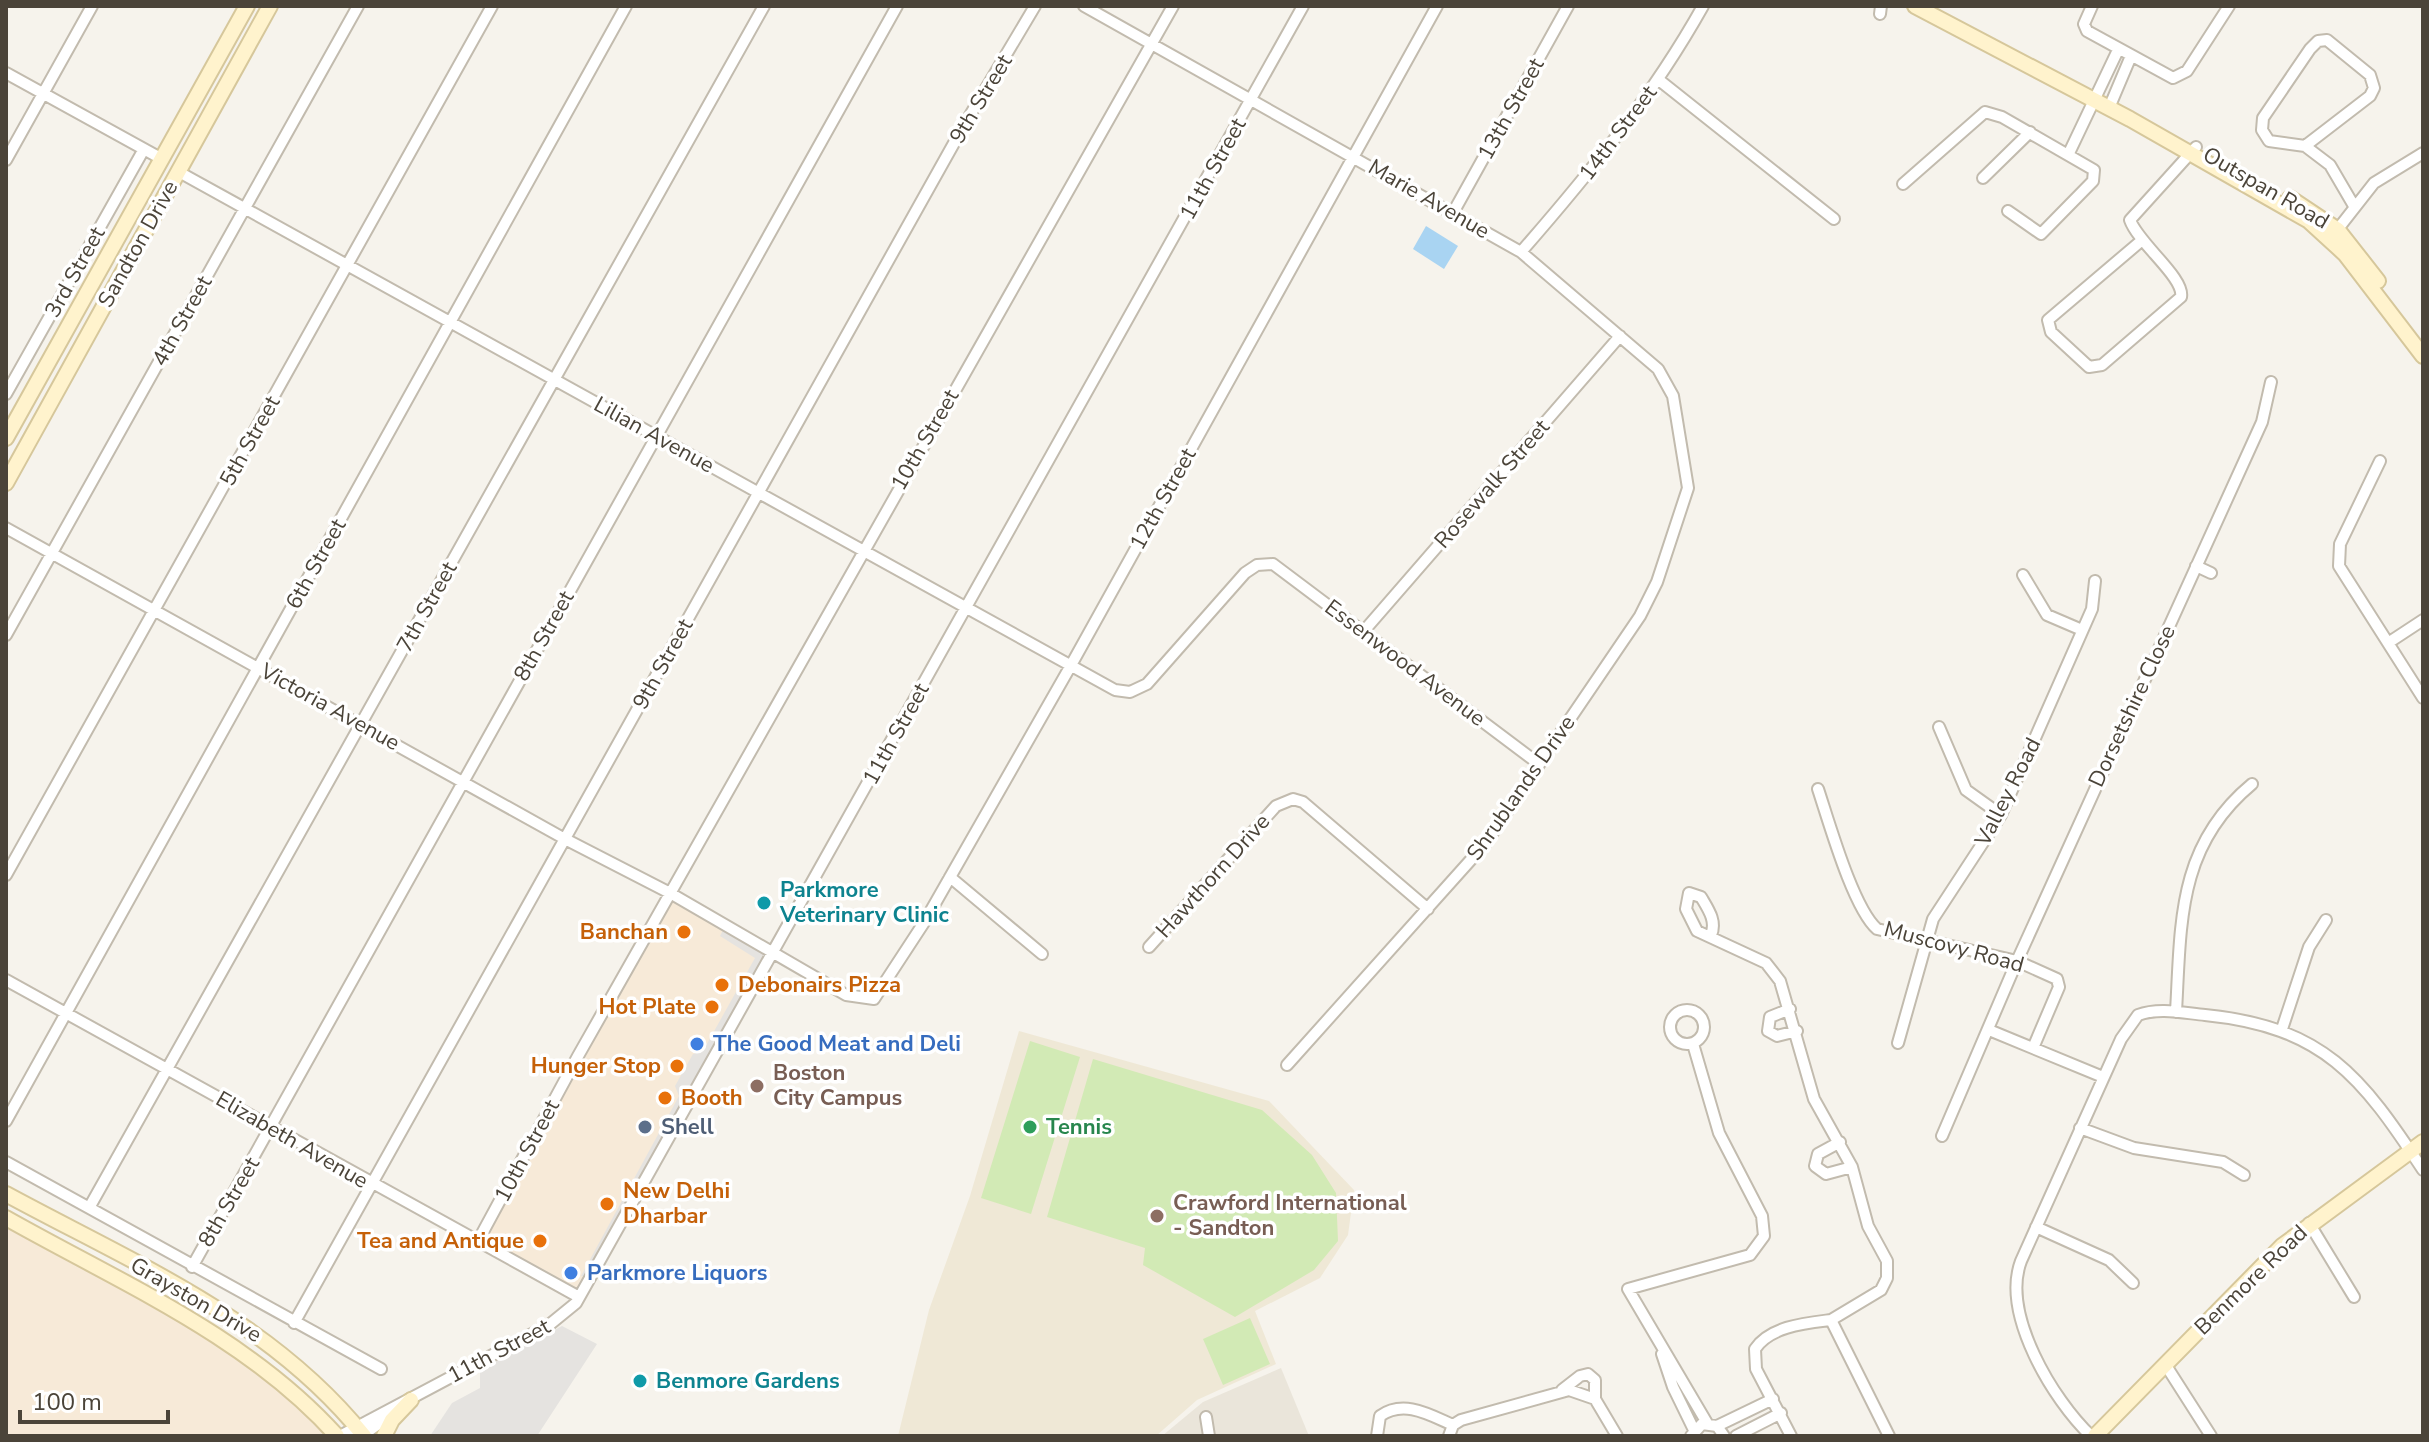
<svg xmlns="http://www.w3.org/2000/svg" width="2429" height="1442" viewBox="0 0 2429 1442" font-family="'Nunito Sans',sans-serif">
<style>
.residential{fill:#eae5da}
.commercial{fill:#f7ead8}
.education{fill:#efe8d6}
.green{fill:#d2eab5}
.parking{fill:#e5e3e0}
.water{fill:#a9d4f2}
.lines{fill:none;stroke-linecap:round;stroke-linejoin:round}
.street-casing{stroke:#c2bbae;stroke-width:14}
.secondary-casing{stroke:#d6c79b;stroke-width:18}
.street{stroke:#fff;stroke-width:10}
.secondary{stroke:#fff3cd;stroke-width:14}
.culture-dot{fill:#0f9aa8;stroke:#fff;stroke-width:3}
.food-dot{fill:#e8710a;stroke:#fff;stroke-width:3}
.shop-dot{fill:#3f7fe0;stroke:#fff;stroke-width:3}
.education-dot{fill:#8d6e63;stroke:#fff;stroke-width:3}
.service-dot{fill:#5c6f8a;stroke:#fff;stroke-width:3}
.leisure-dot{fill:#2e9e5b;stroke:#fff;stroke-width:3}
.labels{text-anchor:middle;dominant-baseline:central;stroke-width:7;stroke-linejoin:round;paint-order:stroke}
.street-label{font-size:22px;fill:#4b4439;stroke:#fff}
.culture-label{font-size:22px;font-weight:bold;fill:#0d838f;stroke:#fff;text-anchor:start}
.food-label{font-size:22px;font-weight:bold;fill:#c56008;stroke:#fff;text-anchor:end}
.shop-label{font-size:22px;font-weight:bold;fill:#366cbe;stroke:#fff;text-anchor:start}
.education-label{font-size:22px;font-weight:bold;fill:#785e54;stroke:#fff;text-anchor:start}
.service-label{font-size:22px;font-weight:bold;fill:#4e5e75;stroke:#fff;text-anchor:start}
.leisure-label{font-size:22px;font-weight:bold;fill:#27864d;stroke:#fff;text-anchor:start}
</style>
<rect width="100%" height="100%" fill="#f6f3ec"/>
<path class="residential" d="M1281,1368L1309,1436H1162L1203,1402Z"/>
<path class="commercial" d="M673,890L773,949L579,1296L473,1239Z
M6,1225L212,1337L341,1436H6Z"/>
<path class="education" d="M1019,1031L1269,1101L1354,1190L1348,1235L1320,1278L1255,1311L1276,1364L1197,1400L1156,1436H898L929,1310L970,1196Z"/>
<path class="green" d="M1030,1041L1080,1057L1031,1214L981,1198Z
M1093,1059L1262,1110L1312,1155L1336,1193L1338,1241L1314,1270L1235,1317L1143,1265L1145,1248L1047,1217Z
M1250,1318L1270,1364L1223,1385L1203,1339Z"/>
<path class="parking" d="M725,926L769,953L590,1277L581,1276L679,1096L675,1086L693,1054L703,1051L755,958L720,936Z
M562,1326L597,1344L537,1436H430L452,1403L480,1388V1369Z"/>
<path class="water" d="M1426,226L1458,246L1444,269L1413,249Z"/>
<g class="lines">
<defs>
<path id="street" d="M1084,6L1521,252L1658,369L1673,396L1688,488L1657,582L1640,616L1485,844L1287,1065
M2092,6L2084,24L2087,31L2173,78L2187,71L2229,6
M1880,14L1881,6
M6,73L162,159
M1659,80L1834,219
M2109,108L2131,56
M2305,146L2370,96L2374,88L2370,75L2327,40L2318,41L2310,49L2263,118L2262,130L2269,141L2305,146L2330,165L2354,206
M2069,153L2118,50
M6,160L92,6
M179,172L1115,690L1130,692L1147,684L1245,573L1257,565L1273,564L1539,764
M1983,178L2030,132
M1903,184L1985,112L2002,117L2094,170L2093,181L2041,234L2008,211
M1454,211L1568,6
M2334,234L2374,183L2423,153
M2141,241L2048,320L2051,332L2089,367L2102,365L2181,297C2185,278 2138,243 2130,220L2196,147
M1521,252C1589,174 1652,97 1703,6
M6,394L144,149
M2380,461L2340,544L2339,566L2423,698
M6,528L565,839L670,893L846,995L874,999L925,921L1070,667L1437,6
M2196,566L2211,573
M2023,575L2047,615L2082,630
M1363,632L1620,336
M6,635L358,6
M2388,643L2423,620
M1939,727L1966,790L2001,815
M1818,789C1829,822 1853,908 1877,929L2017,961L2057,979L2059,987L2033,1048
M6,875L492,6
M950,877L1042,954
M1711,935C1717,921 1708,909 1701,897L1689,893L1686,909L1697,931L1766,963L1780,981L1814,1099L1852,1167L1868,1226L1887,1261V1278L1881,1290L1831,1320
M1149,947L1276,806L1293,799L1303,802L1428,909
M6,980L579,1297
M1790,1009L1770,1017L1768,1031L1777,1036L1797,1031
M1670 1027a17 17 0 1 1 34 0a17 17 0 1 1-34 0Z
M2176,1012C2181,923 2177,846 2252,784
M2282,1029L2309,947L2326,920
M1989,1030L2103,1077
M1898,1043L1933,919L2001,815L2092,609L2095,581
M1693,1044L1719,1133L1762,1216L1764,1236L1750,1255L1628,1289L1707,1423
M6,1121L626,6
M2080,1128L2134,1148L2223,1162L2244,1175
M1942,1136L2017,961L2262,422L2271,382
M1840,1142L1818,1154L1815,1166L1826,1174L1852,1167
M6,1162L381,1369
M89,1208L764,6
M2309,1223L2354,1297
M2036,1227L2109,1260L2133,1283
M478,1241L578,1056L1173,6
M192,1267L897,6
M294,1323L963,127L1035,6
M1662,1354L1673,1387L1694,1430
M2165,1364L2211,1436
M1562,1390L1580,1376L1588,1374L1595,1380V1399
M1206,1417L1209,1436
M1717,1426L1724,1436
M340,1436L549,1325L576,1303L1303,6
M362,1436L392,1414
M1377,1436L1380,1416C1404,1399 1430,1415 1453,1425
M1449,1436L1453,1425L1461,1420L1569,1390L1595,1399L1617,1436
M1691,1436L1702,1424L1717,1426L1773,1399
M1736,1436L1781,1413
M1791,1436L1756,1369L1755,1349C1770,1326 1807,1323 1831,1320L1889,1436
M2091,1436C2053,1400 2001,1314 2021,1261L2121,1039L2138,1015C2159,1007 2184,1013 2205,1015C2324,1027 2361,1076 2423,1170"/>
<path id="secondary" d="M1915,6L2130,119L2309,221L2345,254L2423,356
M2290,198L2338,230L2378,281
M6,438L247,6
M6,483L270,6
M6,1194C135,1264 270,1319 364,1436
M6,1218C121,1283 247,1336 337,1436
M384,1436L392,1420L411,1400
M2095,1436L2282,1246L2423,1142"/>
</defs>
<use href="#street" class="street-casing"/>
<use href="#secondary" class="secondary-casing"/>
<use href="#street" class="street"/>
<use href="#secondary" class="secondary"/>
</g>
<g class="culture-dot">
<circle cx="764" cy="903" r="8"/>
<circle cx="640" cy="1381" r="8"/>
</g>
<g class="food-dot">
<circle cx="684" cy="932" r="8"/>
<circle cx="722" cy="985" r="8"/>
<circle cx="712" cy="1007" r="8"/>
<circle cx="677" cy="1066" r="8"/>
<circle cx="665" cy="1098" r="8"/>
<circle cx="607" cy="1204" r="8"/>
<circle cx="540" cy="1241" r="8"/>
</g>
<g class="shop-dot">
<circle cx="697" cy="1044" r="8"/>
<circle cx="571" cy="1273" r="8"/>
</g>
<g class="education-dot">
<circle cx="757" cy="1086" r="8"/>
<circle cx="1157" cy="1216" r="8"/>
</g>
<circle class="service-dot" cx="645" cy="1127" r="8"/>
<circle class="leisure-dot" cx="1030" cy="1127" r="8"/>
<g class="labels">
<g class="street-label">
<text transform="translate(981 99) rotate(-59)">9th Street</text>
<text transform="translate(1511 109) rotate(-61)">13th Street</text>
<text transform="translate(1618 133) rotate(-53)">14th Street</text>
<text transform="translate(1213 169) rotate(-61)">11th Street</text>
<text transform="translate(2266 188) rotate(30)">Outspan Road</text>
<text transform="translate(1429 199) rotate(30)">Marie Avenue</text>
<text transform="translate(138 244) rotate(-61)">Sandton Drive</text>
<text transform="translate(75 272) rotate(-61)">3rd Street</text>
<text transform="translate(182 321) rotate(-61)">4th Street</text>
<text transform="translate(654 435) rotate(29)">Lilian Avenue</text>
<text transform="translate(925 440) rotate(-60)">10th Street</text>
<text transform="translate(250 441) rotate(-61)">5th Street</text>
<text transform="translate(1492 484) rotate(-49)">Rosewalk Street</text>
<text transform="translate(1163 499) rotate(-61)">12th Street</text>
<text transform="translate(316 564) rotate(-61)">6th Street</text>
<text transform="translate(427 607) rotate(-61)">7th Street</text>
<text transform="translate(544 636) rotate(-61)">8th Street</text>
<text transform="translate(1405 663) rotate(37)">Essenwood Avenue</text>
<text transform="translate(663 664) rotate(-61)">9th Street</text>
<text transform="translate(2132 706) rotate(-65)">Dorsetshire Close</text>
<text transform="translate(330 707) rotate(29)">Victoria Avenue</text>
<text transform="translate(896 734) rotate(-61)">11th Street</text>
<text transform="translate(1521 788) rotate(-55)">Shrublands Drive</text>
<text transform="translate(2008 792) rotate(-63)">Valley Road</text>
<text transform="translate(1213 876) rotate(-48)">Hawthorn Drive</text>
<text transform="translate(1954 947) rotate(15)">Muscovy Road</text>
<text transform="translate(292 1140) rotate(30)">Elizabeth Avenue</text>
<text transform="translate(527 1151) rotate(-62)">10th Street</text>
<text transform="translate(229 1202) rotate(-60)">8th Street</text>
<text transform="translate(2251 1280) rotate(-44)">Benmore Road</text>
<text transform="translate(196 1300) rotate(30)">Grayston Drive</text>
<text transform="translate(499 1351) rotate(-28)">11th Street</text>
</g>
<g class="culture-label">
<text x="780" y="890">Parkmore<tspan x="780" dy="25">Veterinary Clinic</tspan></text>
<text x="656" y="1381">Benmore Gardens</text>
</g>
<g class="food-label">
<text x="668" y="932">Banchan</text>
<text x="738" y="985" text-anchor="start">Debonairs Pizza</text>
<text x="696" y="1007">Hot Plate</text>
<text x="661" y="1066">Hunger Stop</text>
<text x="681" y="1098" text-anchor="start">Booth</text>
<text x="623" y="1191" text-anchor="start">New Delhi<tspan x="623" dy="25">Dharbar</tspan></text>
<text x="524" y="1241">Tea and Antique</text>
</g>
<g class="shop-label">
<text x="713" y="1044">The Good Meat and Deli</text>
<text x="587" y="1273">Parkmore Liquors</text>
</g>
<g class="education-label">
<text x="773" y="1073">Boston<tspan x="773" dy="25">City Campus</tspan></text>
<text x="1173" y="1203">Crawford International<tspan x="1173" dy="25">- Sandton</tspan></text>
</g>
<g class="service-label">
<text x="661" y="1127">Shell</text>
</g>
<g class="leisure-label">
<text x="1046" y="1127">Tennis</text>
</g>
</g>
<rect width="2429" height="1442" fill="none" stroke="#4b4439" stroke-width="16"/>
<path d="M20 1410v12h148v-12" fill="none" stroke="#4b4439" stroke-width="4"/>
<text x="32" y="1410" font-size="24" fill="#4b4439" stroke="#ffffff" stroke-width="6" paint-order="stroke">100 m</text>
</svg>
